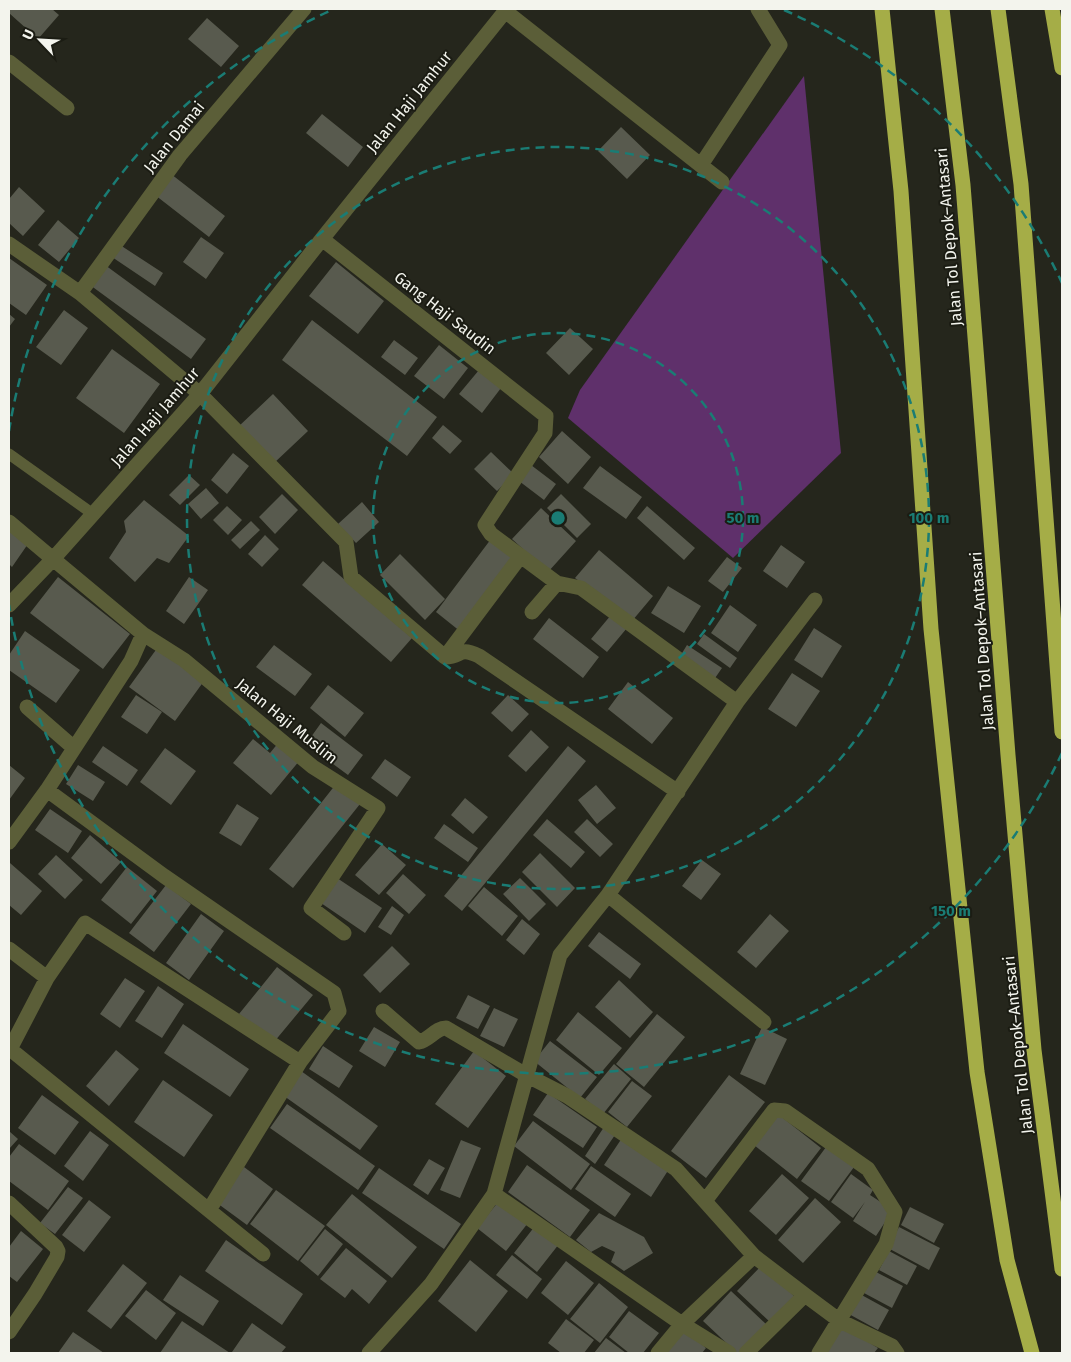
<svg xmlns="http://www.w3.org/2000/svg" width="1071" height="1362" viewBox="0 0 1071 1362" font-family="'Fira Sans',sans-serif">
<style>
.green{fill:#5f306b}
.building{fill:#585a4e}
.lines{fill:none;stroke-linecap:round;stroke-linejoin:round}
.lane{stroke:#5b5e38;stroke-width:11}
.street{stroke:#5b5e38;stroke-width:15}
.highway{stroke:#a5ad47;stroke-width:15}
.ring{fill:none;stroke:#1a7c74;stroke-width:2.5;stroke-dasharray:9 6}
.labels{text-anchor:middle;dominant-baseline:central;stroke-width:4;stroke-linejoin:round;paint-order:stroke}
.street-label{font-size:16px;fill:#f3f4ed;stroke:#1b1c13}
.centre{fill:#1a7c74;stroke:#1b1c13;stroke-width:2.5}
.ring-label{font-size:15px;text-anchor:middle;font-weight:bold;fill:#1a7c74;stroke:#1b1c13;stroke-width:4;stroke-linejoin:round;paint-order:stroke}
</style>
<rect width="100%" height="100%" fill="#25261c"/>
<path class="green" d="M804,76L841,453L733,558L568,418L580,390Z"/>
<path class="building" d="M9,9H52L59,15L38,39L9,13Z
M207,18L239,46L221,67L188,39Z
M322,114L363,147L348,167L306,133Z
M621,127L650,155L627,179L598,151Z
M171,174L225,216L209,237L155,195Z
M19,187L45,211L23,236L9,223V199Z
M58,220L79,238L59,262L38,245Z
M201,237L224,253L206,279L183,262Z
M117,243L163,273L155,286L109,255Z
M9,258L47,285L26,315L9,303Z
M336,262L384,301L358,334L309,296Z
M105,265L206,339L191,359L90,285Z
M64,310L88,328L61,365L36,347Z
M9,314L15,319L9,327Z
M312,320L437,417L407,456L282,360Z
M570,328L593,349L569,375L546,353Z
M394,340L418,358L405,375L381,357Z
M439,345L468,368L444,399L414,376Z
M112,349L160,384L124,433L76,398Z
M479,370L501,388L482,413L459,394Z
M273,394L308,431L273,464L238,427Z
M443,425L462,441L450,454L432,438Z
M562,431L591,457L568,484L539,457Z
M491,452L514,474L497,491L474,469Z
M233,453L249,466L227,494L211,480Z
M531,465L556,484L544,500L519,481Z
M600,466L642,497L626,519L583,488Z
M189,475L200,485L180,505L169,495Z
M206,488L219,503L201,519L188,504Z
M282,494L298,510L275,534L259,517Z
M561,494L591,524L577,538L547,508Z
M144,500L189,536L169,563L157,558L135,582L109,558L126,532L124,521Z
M362,502L379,522L356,543L338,524Z
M227,506L242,520L228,535L213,520Z
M647,506L695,548L684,560L637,518Z
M541,508L576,541L548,572L512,539Z
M251,521L260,530L240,549L231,540Z
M9,529L30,541L12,567L9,564Z
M265,535L279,549L262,567L248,554Z
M491,539L517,559L461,632L436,612Z
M781,545L805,562L787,588L763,571Z
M599,550L653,596L632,621L575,578Z
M400,554L445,599L425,620L380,575Z
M727,557L742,568L723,592L708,581Z
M323,561L412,638L391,662L302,585Z
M58,577L130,634L103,669L30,613Z
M189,577L208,590L184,624L166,611Z
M668,586L701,606L684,633L651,613Z
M730,605L757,625L738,652L711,633Z
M611,615L627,628L607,652L591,639Z
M549,618L599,657L583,678L533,639Z
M814,628L842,646L822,678L794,660Z
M25,631L80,670L56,703L9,670V655Z
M704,634L737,658L730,668L697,644Z
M274,645L312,674L295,696L256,667Z
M687,645L722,668L713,681L679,658Z
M158,647L204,681L175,721L129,687Z
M792,673L820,691L796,727L768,709Z
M628,682L673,718L652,744L608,709Z
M328,685L364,713L345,737L310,708Z
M136,695L162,712L147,734L121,717Z
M508,695L529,714L512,732L491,713Z
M321,723L363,755L348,775L306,744Z
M531,730L549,747L526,772L508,756Z
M253,739L270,753L279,742L300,760L271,795L233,763Z
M103,746L138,770L127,786L92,762Z
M568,746L586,761L462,911L444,896Z
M165,748L196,771L171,805L140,782Z
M385,759L411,777L397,797L371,778Z
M9,765L25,778L9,800Z
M78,765L105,782L93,801L66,784Z
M336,784L360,804L293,888L269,869Z
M596,785L616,808L597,824L578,800Z
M465,798L488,817L473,834L451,815Z
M237,804L259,818L241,846L219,833Z
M50,809L82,831L68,853L35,830Z
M547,819L585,852L571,868L533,835Z
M587,819L613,844L600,857L574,832Z
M444,824L478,848L468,862L434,838Z
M90,835L121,862L101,884L71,858Z
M382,844L406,865L379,895L355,875Z
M540,853L575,888L557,907L522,872Z
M56,855L83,880L65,899L38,874Z
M702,860L721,874L701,900L682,886Z
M10,863L42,891L21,915L9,905V865Z
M127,867L157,891L131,924L101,900Z
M403,874L426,895L409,914L386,893Z
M334,876L382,908L365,933L318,901Z
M520,878L546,904L529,921L503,894Z
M166,885L191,904L154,952L129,933Z
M484,887L518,916L502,936L468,906Z
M392,906L404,915L391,935L378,927Z
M201,914L224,931L189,980L166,963Z
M770,914L789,931L756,968L737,952Z
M522,919L540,934L524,955L506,940Z
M599,932L641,964L630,979L588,946Z
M392,946L410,964L380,993L363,975Z
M277,967L313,995L274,1042L239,1014Z
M125,978L145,991L120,1028L100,1014Z
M619,980L653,1012L630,1038L595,1007Z
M158,986L184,1004L162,1038L135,1021Z
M468,995L490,1006L478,1029L456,1018Z
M494,1008L518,1019L504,1047L480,1036Z
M578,1012L622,1048L599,1075L556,1040Z
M657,1014L685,1037L644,1087L616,1064Z
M183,1024L249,1069L230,1097L164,1053Z
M374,1027L400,1042L385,1067L359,1051Z
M762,1027L787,1039L765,1085L740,1074Z
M550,1041L597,1077L580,1098L534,1061Z
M323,1046L353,1066L339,1088L309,1069Z
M116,1050L139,1069L109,1106L86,1086Z
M474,1051L506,1076L468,1128L435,1104Z
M614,1064L631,1079L603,1114L585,1099Z
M301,1071L378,1126L360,1150L284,1096Z
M729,1075L765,1102L706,1178L671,1151Z
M163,1080L213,1115L184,1157L134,1122Z
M632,1081L652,1096L627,1127L608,1112Z
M548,1093L597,1127L583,1148L533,1115Z
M42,1095L79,1122L55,1155L18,1128Z
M287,1104L375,1166L358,1190L270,1128Z
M778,1114L821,1148L797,1179L754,1145Z
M533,1121L590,1164L571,1190L514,1146Z
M604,1127L615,1135L595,1164L585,1156Z
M9,1131L18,1139L9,1149Z
M90,1131L109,1145L83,1181L64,1166Z
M622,1138L669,1169L651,1197L604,1165Z
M461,1140L481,1148L460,1198L440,1190Z
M829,1143L857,1163L829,1201L801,1181Z
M19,1144L69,1181L48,1210L9,1181V1157Z
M429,1159L445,1168L428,1195L413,1185Z
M527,1165L590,1210L570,1237L508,1192Z
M591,1166L631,1194L615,1217L575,1189Z
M244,1167L273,1189L247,1225L217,1203Z
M379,1168L461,1224L444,1249L362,1193Z
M782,1174L809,1198L776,1235L749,1211Z
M851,1174L873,1190L870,1195L893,1210L876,1236L853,1221L865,1202L853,1218L831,1202Z
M68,1187L83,1198L55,1234L40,1223Z
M276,1190L325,1226L298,1261L250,1224Z
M352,1194L417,1247L392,1278L326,1225Z
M815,1198L841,1222L803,1263L778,1240Z
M89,1200L111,1217L84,1252L62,1235Z
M499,1201L528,1223L506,1251L477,1228Z
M910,1207L944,1224L934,1243L901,1225Z
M599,1213L644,1237L653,1253L624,1271L611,1262L615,1252L602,1246L591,1252L576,1240Z
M535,1226L559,1244L537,1272L514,1253Z
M899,1227L940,1248L929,1270L888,1248Z
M325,1229L343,1244L318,1276L300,1261Z
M21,1231L43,1249L17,1282L9,1276V1247Z
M226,1240L303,1294L282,1325L205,1271Z
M346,1248L387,1281L369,1304L352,1289L345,1298L320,1279Z
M889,1251L917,1266L907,1285L879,1270Z
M512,1255L542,1279L527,1299L496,1275Z
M470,1260L508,1291L476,1332L438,1301Z
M566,1261L594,1283L568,1315L541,1293Z
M123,1264L147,1283L111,1329L87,1311Z
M762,1265L795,1297L771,1323L737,1291Z
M876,1272L903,1286L892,1308L864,1293Z
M180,1275L219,1301L203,1326L163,1300Z
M599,1283L628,1307L600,1343L570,1319Z
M146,1290L176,1313L156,1340L125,1316Z
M731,1291L767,1325L740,1353H737L703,1321Z
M858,1293L889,1310L878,1330L847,1313Z
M629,1311L659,1333L643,1353H629L609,1337Z
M566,1319L594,1340L584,1353H561L548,1343Z
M182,1321L230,1353H160Z
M252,1323L286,1347L281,1353L232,1352Z
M839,1324L878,1348L874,1353H829L823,1350Z
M683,1328L706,1348L702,1353H662Z
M73,1332L104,1353H58Z
M606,1338L626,1353H594Z"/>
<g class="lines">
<path class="lane" d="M9,454L93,514"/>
<path class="street" d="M505,11L722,182
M9,62L67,108
M701,165L780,45L758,9
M322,239L546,416L545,433L485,525L491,534L557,583L581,588L737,702
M9,244L80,293L200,394L346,542L351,577L445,657C463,657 457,646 479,656L678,792
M80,293L180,155L304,9
M9,522L53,559L9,605
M532,612L557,583
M143,634L184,660L313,767L378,808L311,908L344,933
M445,657L520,557
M27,707L74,748
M47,790L164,876L334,993L339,1011L300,1062L209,1210
M9,842L47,790L131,661L143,634L53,559L200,394L322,239L507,9
M608,895L764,1022
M9,949L47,978
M383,1011L419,1042C429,1040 436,1028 446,1028L526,1075L567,1096L676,1169L754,1256L805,1295L746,1353
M10,1049L263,1254
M9,1051L47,978L85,923L300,1062
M494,1194L682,1324L729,1353
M705,1201L774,1110L785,1111L868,1169L895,1212L886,1244L819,1353
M9,1203L56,1247L58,1251L57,1257L35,1294L9,1332
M805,1295L840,1321L892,1346L897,1353
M369,1353L431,1284L494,1194L560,955L608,895L737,702L815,600
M658,1353L682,1324L754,1256"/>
<path class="highway" d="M882,9L901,191L931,629L977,1072L1007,1260L1032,1353
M942,9L963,185L1008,755L1034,1050L1062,1269
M998,9L1021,184L1062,732
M1052,9L1062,68"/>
</g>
<g class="ring">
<circle cx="558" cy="518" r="185"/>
<circle cx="558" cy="518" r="371"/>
<path d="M1062 753A556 556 0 0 1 9 605M9 431A556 556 0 0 1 332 10M784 10A556 556 0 0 1 1062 283"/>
</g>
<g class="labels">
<g class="street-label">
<text transform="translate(409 102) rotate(-51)">Jalan Haji Jamhur</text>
<text transform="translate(174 137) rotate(-51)">Jalan Damai</text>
<text transform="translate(949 237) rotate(-95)">Jalan Tol Depok–Antasari</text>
<text transform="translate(445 313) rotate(38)">Gang Haji Saudin</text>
<text transform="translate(155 417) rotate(-49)">Jalan Haji Jamhur</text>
<text transform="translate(982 641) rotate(-94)">Jalan Tol Depok–Antasari</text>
<text transform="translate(287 721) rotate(39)">Jalan Haji Muslim</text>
<text transform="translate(1018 1045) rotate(-96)">Jalan Tol Depok–Antasari</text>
</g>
</g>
<circle cx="558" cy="518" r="8" class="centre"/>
<g class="ring-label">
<text x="743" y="523">50 m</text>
<text x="929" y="523">100 m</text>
<text x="951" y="916">150 m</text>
</g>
<rect width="1071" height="1362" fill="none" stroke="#f3f4ed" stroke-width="20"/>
<g transform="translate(40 40) rotate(295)" stroke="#1b1c13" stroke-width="4" paint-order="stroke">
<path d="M0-4L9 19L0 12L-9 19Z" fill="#f3f4ed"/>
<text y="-8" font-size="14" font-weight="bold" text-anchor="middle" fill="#f3f4ed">U</text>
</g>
</svg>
